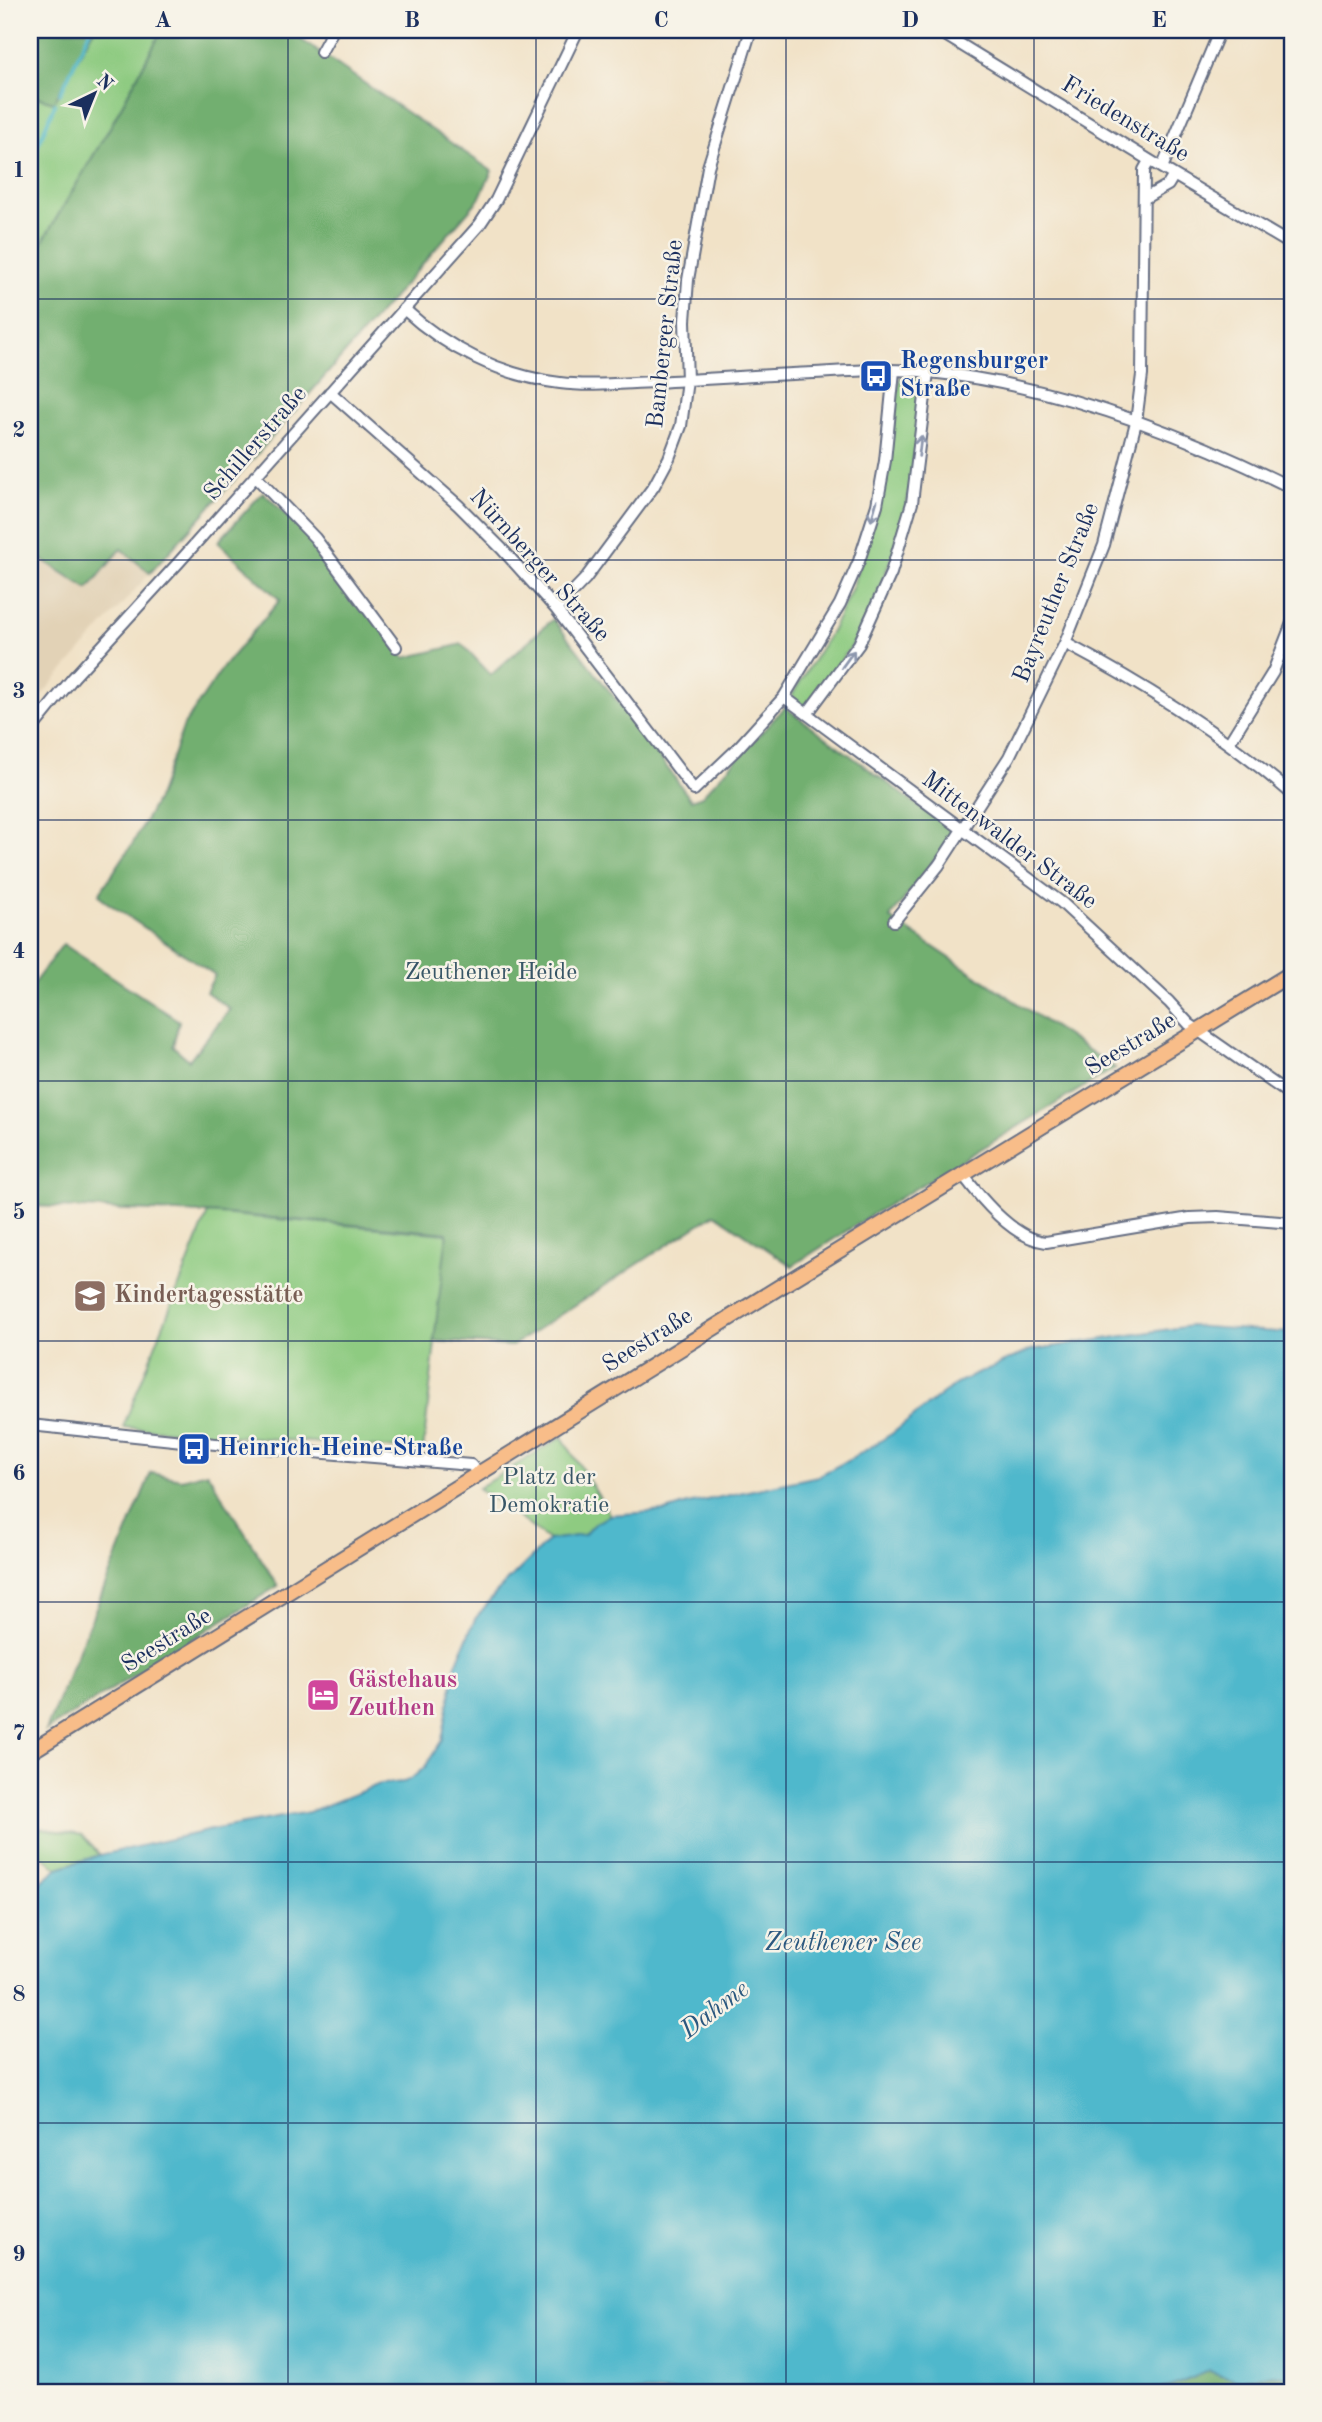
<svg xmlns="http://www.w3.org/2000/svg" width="1322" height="2422" viewBox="0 0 1322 2422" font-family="'Old Standard TT',serif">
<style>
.built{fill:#e2d2b6}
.green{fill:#8ecb81;stroke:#547d70;stroke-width:2}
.forest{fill:#72af6f;stroke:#466f66;stroke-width:2}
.water{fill:#4fb8cc;stroke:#357495;stroke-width:2}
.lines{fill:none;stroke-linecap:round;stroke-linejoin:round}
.stream{stroke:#4fb8cc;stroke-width:3.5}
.minor-casing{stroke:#666e83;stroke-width:14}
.major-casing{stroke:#666e83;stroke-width:18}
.minor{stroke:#fff;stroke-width:10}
.major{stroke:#f8bd89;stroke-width:14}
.oneway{stroke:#8d97ae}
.grid{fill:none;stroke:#1b2f5e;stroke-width:2;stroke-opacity:0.55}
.labels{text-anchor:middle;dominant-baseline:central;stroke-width:5;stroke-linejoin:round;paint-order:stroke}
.street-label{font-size:24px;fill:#1b2f5e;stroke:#f7f3e8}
.transit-label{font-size:24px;font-weight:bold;fill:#164399;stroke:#f7f3e8;text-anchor:start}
.park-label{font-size:24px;fill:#385667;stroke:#f7f3e8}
.education-label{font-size:24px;font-weight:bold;fill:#785e54;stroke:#f7f3e8;text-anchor:start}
.hotel-label{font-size:24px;font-weight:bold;fill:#b23c85;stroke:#f7f3e8;text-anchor:start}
.water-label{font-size:26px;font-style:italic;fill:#2b587f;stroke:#f7f3e8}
.neatline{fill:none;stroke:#1b2f5e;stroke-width:2.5}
.grid-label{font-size:23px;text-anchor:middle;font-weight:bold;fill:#1b2f5e}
</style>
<rect width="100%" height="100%" fill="#f7f3e8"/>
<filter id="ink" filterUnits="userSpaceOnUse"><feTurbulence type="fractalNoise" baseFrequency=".0143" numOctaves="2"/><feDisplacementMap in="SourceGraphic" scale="14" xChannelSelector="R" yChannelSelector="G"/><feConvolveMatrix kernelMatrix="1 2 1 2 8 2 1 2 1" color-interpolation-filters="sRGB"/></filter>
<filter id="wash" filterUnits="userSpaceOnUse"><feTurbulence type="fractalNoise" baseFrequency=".00686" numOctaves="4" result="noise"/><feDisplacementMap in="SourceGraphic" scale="28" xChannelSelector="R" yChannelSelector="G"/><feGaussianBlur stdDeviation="1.57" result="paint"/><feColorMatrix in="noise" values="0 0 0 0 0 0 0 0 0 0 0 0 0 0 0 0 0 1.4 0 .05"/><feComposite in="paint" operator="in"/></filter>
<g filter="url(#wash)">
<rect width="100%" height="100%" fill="#f1e2c7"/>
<path class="built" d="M121,548L150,573L30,708V552L88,589Z"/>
<path class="green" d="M93,30H162L112,124L30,263V110L37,97L54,102Z
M900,377L923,378L913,473L904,518L890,561L874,603L854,643L806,706L797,702L792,695L832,630L853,586L887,470Z
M208,1213L447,1234L423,1451L123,1427Z
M562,1437L610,1515L593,1525L584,1535L549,1540L478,1488Z
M30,1822L35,1827L82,1835L100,1855L58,1868L30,1847Z"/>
<path class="forest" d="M30,30H93L54,102L37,97L30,110Z
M162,30H287L492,171L479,199L239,475L150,573L121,549L88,589L30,552V263L112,124Z
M263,492L303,531L405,658L462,644L491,675L553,619L633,721L691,800L702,796L785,707L955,833L890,918L1115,1068L873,1214L792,1266L715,1214L512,1346L434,1341L447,1233L226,1214L30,1206V988L63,944L179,1021L173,1046L189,1060L230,1009L206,992L215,975L105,901L99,894L133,843L158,797L184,725L223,667L280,600L218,542Z
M207,1472L278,1586L46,1730L151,1473L181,1479Z
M1209,2371L1238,2380L1274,2374L1292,2378V2392H1140L1170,2387Z"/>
<path class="water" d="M1190,1326L1292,1333V2378L1274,2374L1238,2380L1209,2371L1170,2387L1140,2392H30V1891L58,1868L100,1855L216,1829L309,1812L380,1784L404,1782L412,1778L425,1767L442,1740L456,1664L475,1619L496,1593L549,1540L584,1535L593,1525L610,1515L666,1511L688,1504L818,1476L853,1458L893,1433L943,1393L961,1381L1031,1350Z"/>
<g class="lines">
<path class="stream" d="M60,94L90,30
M30,164L55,104"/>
</g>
</g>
<g filter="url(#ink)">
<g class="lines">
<defs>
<path id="minor" d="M937,30L1162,168L1292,245
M321,52L333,30
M1162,168L1220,30
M1145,198L1168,185L1174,175
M404,309C446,348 502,376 560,383C591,387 624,383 655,382C708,379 761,375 814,373C852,371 892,368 930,372C1054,385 1182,433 1292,488
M330,392L458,505L502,549L556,609L694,790L735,751L784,697L840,604L859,561L877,505L885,461L894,371
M255,476L315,538L396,647
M556,609L585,579L654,486L669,458L681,426L687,380L685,321L688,280L708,167L751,30
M1065,643C1146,686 1223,734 1292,794
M784,697L1062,903L1169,1002L1189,1024L1292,1096
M807,714L859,644L891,573L912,503L928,372
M30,731L73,678L180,561L480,224L496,200L578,30
M1229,743L1273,672L1292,623
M894,921L939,865L1009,757L1065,643L1104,545L1136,422L1142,375L1144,170L1149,161
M964,1176C982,1200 1015,1239 1046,1242L1190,1218L1218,1217L1292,1223
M30,1425L192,1442L471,1465L478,1473"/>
<path id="major" d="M30,1752L786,1283L1292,973"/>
</defs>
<use href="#minor" class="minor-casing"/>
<use href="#major" class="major-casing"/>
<use href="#minor" class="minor"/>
<use href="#major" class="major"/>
</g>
<defs><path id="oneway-shaft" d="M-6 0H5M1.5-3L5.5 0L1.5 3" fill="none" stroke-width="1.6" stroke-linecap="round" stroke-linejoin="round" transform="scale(1.75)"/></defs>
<g class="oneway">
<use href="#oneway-shaft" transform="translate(920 446) rotate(-83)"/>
<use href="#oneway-shaft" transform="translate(874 511) rotate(106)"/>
<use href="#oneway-shaft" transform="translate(848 659) rotate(-54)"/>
</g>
</g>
<path class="grid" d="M288,30V2392M536,30V2392M786,30V2392M1034,30V2392M30,299H1292M30,560H1292M30,820H1292M30,1081H1292M30,1341H1292M30,1602H1292M30,1862H1292M30,2123H1292"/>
<defs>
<symbol id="bus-square" viewBox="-11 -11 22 22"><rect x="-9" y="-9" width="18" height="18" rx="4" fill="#1a4fb4" stroke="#f7f3e8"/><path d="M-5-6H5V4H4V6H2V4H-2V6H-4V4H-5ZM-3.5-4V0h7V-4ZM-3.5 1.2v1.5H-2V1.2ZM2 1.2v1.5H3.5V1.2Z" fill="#fff"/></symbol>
<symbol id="school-square" viewBox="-11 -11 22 22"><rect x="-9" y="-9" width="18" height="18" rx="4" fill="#8d6e63" stroke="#f7f3e8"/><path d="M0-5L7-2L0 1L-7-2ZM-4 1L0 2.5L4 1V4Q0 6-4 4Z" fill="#fff"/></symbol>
<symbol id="hotel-square" viewBox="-11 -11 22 22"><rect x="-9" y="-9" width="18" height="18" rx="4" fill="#d1479c" stroke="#f7f3e8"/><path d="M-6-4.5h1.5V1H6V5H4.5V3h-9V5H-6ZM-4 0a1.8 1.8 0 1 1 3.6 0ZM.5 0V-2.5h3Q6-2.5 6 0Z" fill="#fff"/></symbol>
</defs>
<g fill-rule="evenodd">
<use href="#bus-square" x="857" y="357" width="38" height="38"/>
<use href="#school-square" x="71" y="1277" width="38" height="38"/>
<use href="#bus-square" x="175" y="1430" width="38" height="38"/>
<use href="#hotel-square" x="304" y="1676" width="38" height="38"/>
</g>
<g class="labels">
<g class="street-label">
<text transform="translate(1125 120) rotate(31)">Friedenstraße</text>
<text transform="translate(666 334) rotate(-84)">Bamberger Straße</text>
<text transform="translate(256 444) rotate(-49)">Schillerstraße</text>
<text transform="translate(539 566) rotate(48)">Nürnberger Straße</text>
<text transform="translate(1057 593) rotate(-68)">Bayreuther Straße</text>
<text transform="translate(1009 841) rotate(37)">Mittenwalder Straße</text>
<text transform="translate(1131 1045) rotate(-31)">Seestraße</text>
<text transform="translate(648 1341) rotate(-32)">Seestraße</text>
<text transform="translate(167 1641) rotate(-32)">Seestraße</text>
</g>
<g class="transit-label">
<text x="900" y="362">Regensburger<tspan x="900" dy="28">Straße</tspan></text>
<text x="218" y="1449">Heinrich-Heine-Straße</text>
</g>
<g class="park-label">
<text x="491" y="973">Zeuthener Heide</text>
<text x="549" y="1478">Platz der<tspan x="549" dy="28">Demokratie</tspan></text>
</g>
<g class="education-label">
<text x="114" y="1296">Kindertagesstätte</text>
</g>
<g class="hotel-label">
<text x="348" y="1681">Gästehaus<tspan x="348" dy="28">Zeuthen</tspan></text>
</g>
<g class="water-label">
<text x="843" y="1943">Zeuthener See</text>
<text transform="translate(715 2010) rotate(-37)">Dahme</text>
</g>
</g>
<rect width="1322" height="2422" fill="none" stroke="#f7f3e8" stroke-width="77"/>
<g transform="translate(94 94) rotate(43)" stroke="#f7f3e8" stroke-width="5" paint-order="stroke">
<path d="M0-5L12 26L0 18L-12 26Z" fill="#1b2f5e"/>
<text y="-10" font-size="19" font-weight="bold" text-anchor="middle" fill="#1b2f5e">N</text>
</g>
<rect x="38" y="38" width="1246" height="2346" class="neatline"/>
<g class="grid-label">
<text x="163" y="27">A</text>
<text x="412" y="27">B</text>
<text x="661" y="27">C</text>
<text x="910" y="27">D</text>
<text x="1159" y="27">E</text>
<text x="19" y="177">1</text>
<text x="19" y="437">2</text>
<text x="19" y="698">3</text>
<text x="19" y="958">4</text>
<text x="19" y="1219">5</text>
<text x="19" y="1480">6</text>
<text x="19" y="1740">7</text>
<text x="19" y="2001">8</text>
<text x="19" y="2261">9</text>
</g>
</svg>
